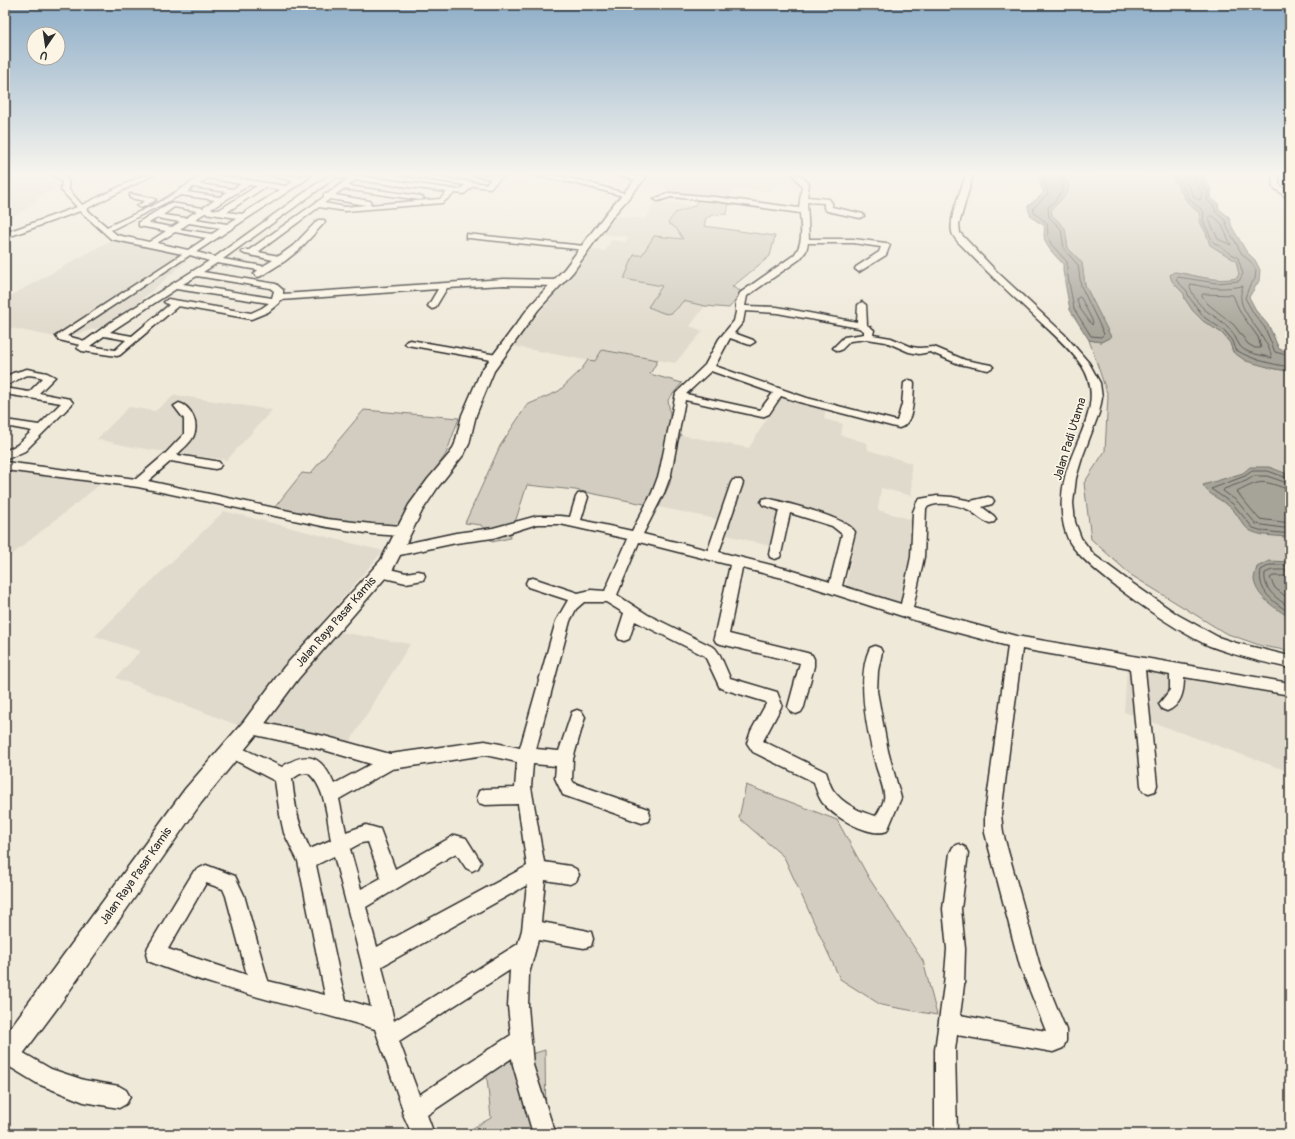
<svg xmlns="http://www.w3.org/2000/svg" width="1295" height="1139" viewBox="0 0 1295 1139" font-family="Pangolin,sans-serif">
<style>
.built{fill:#e0dacc}
.green{fill:#d2cdc0;stroke:#7e7c76}
.water{fill:#a6a399;stroke:#75736d}
.lines{fill:none;stroke-linecap:round;stroke-linejoin:round}
.shore{stroke:#5c5b57;stroke-width:1}
.minor-casing{stroke:#2b2b2b;stroke-width:3}
.major-casing{stroke:#2b2b2b;stroke-width:3}
.minor{fill:#fcf5e5;fill-rule:evenodd}
.major{fill:#fcf5e5;fill-rule:evenodd}
.labels{text-anchor:middle;dominant-baseline:central;stroke-width:3.5;stroke-linejoin:round;paint-order:stroke}
.street-label{font-size:12px;fill:#2b2b2b;stroke:#fcf5e5}
</style>
<rect width="100%" height="100%" fill="#efe9da"/>
<filter id="ink" filterUnits="userSpaceOnUse"><feTurbulence type="fractalNoise" baseFrequency=".025" numOctaves="2"/><feDisplacementMap in="SourceGraphic" scale="8" xChannelSelector="R" yChannelSelector="G"/><feConvolveMatrix kernelMatrix="1 2 1 2 8 2 1 2 1" color-interpolation-filters="sRGB"/></filter>
<g filter="url(#ink)">
<path class="built" d="M5,175H40L38,177L54,181L61,186L45,193L25,210L5,220Z
M650,175H795L801,186L777,183L771,191L746,189L732,191L729,202L665,194L667,188L644,184Z
M655,200L694,206L675,213L668,223L676,228L683,239L654,236L642,255L624,279L662,286L649,307L667,314L675,312L683,301L705,306L690,326L703,331L675,363L602,350L595,362L513,346L590,250L605,251L611,240L626,242L628,237L600,234L611,216L646,219Z
M111,240L191,257L113,324L61,338L5,327V299Z
M175,395L272,410L227,460L132,447L97,439L129,407L155,411Z
M780,397L826,406L824,419L843,424L841,435L867,443L868,450L911,463L912,496L881,488L878,510L913,520L910,611L845,590L856,534L786,511L778,548L727,535L730,522L659,507L670,483L671,455L681,435L749,448Z
M5,471L102,483L5,560Z
M224,511L383,551L317,628L410,644L346,748L237,725L116,678L140,651L95,636Z
M1127,668L1290,694V772L1124,712Z"/>
<path class="green" d="M1064,175H1171L1188,203L1201,215L1199,220L1206,233L1210,245L1236,261L1239,274L1237,278C1215,283 1196,275 1175,272L1170,275L1172,281L1184,294L1185,299L1193,311L1203,321L1222,333L1230,343L1233,352L1275,369L1290,371V651L1262,646L1225,633L1131,575L1091,539L1084,483L1105,451L1108,396L1089,340L1101,342L1110,337L1085,285L1082,263L1068,248L1064,228L1052,215L1051,210L1067,193L1069,187Z
M699,198L729,202L727,214L713,215L706,218L704,226L775,236L770,256L732,287L743,292L729,308L705,306L683,301C669,320 668,314 648,307L662,286L624,279L634,255H642L654,236L683,239L676,228L668,223L675,213L694,206Z
M602,350L658,360L650,374L682,383L668,400L672,427L681,435L671,455L670,483L659,507L575,490L527,485L510,538L492,542L481,525L465,523L500,446L527,405L559,391L581,370L588,360L595,361Z
M364,410L459,418L446,454L396,527L335,522L275,507L302,473L310,474Z
M746,785L837,820L869,878L923,961L937,1015L881,1005L840,979L784,857L739,818Z
M545,1050L546,1134H462L491,1118L486,1068Z"/>
<path class="water" d="M1038,175H1064L1069,187L1067,193L1051,210L1052,215L1065,228L1068,248L1082,263L1085,285L1111,337L1101,342L1089,340L1070,310L1063,271V264C1056,256 1044,246 1044,235C1044,231 1045,229 1044,225C1034,220 1029,217 1028,206L1044,193L1041,187Z
M1171,175H1203C1207,184 1214,188 1210,198L1218,203L1219,209L1229,217L1232,227L1246,251L1255,260L1260,270L1259,281L1249,297L1257,312L1269,326L1279,349L1290,352V371L1275,369L1246,361L1233,352L1230,343L1222,333L1203,321L1193,311L1185,299L1184,294L1172,281L1170,275L1174,272C1196,275 1215,283 1237,278L1239,274L1236,261L1210,245L1206,233L1199,220L1201,214L1188,203Z
M1250,467H1269L1290,475V538C1278,535 1265,537 1253,532C1243,529 1238,513 1230,507C1221,499 1209,496 1203,485L1243,473Z
M1269,561L1290,562V618C1276,608 1257,598 1254,580C1254,576 1256,571 1257,567Z"/>
<g class="lines">
<path class="shore" d="M1042,175L1048,194L1033,208L1034,213L1047,223L1048,236L1051,244L1067,262V271L1074,309L1091,336L1101,337L1104,334L1081,286L1078,265L1064,249L1061,229L1049,217L1048,207L1055,201L1064,188L1060,175
M1176,175L1191,201L1204,212L1203,221L1213,242L1238,258L1243,274L1239,281L1216,283L1178,277L1176,280L1187,291L1189,297L1205,318L1225,331L1233,341L1236,350C1253,360 1271,364 1290,367
M1182,175L1195,198L1200,200L1202,193L1195,181L1194,175
M1200,175L1203,186L1208,191L1207,200L1214,206L1216,212L1225,220L1228,229L1242,254L1251,262L1256,270L1255,279L1249,287L1245,298L1254,314L1265,328L1275,352L1290,356
M1210,216H1213L1221,223L1231,245L1218,239L1209,220Z
M1192,284C1210,289 1225,289 1243,286C1242,290 1240,294 1241,299C1242,315 1267,335 1272,358C1263,355 1246,354 1240,346C1236,340 1234,333 1228,327C1212,312 1199,312 1190,287Z
M1203,294L1233,295L1240,312L1258,337L1261,348H1255L1248,344L1234,325L1208,304L1202,296Z
M1079,297L1081,298L1093,322L1092,325L1079,307L1077,299Z
M1290,479L1268,471H1252L1245,476L1211,489L1233,504L1253,528L1263,531L1290,534
M1290,484L1267,476H1254L1246,481L1224,489L1223,491L1237,501L1256,524L1290,529
M1290,490C1263,481 1263,478 1237,492L1259,519L1290,523
M1290,565H1270L1261,570C1257,592 1274,602 1290,613
M1290,570H1272L1265,573C1263,590 1277,599 1290,607
M1290,576H1273L1270,578L1275,588L1290,600"/>
<defs>
<path id="minor" d="M53,175H62L68,180L69,190L82,205L144,175H153L86,209L107,227L160,202L203,175H215L286,186L294,181L269,175H287L299,177L303,175H311L304,181L196,252L215,257L329,175H354L460,190L465,185L401,175H423L486,184L491,179L472,175H504L490,188L473,186L464,194L455,193L442,203L345,211L319,207L258,252L279,256L294,245L318,220H324L325,222L300,249L285,261L261,276L258,277L254,274L258,270L217,263L203,272L276,284L283,290V294L504,279L557,280L561,283L557,286L504,285L447,288L435,308L432,309L428,306L438,289L280,300L279,303L268,312L251,319L178,306L120,355L117,356L82,351L77,348L80,345L59,340L56,336L182,254L111,239L80,211L5,238V233L77,207L61,190L62,182ZM336,177L348,179L327,194H324V197L249,250H245L241,252L245,254L273,260L263,266L223,259ZM208,178L241,184L233,189L199,184ZM356,180L447,192L440,199L369,205L371,203L370,201L335,195L343,189L420,200L424,198L420,196L348,186ZM249,185L257,186L219,210L211,209ZM193,187L227,192L220,197L187,192ZM265,187L280,190L242,214L227,212ZM181,195L215,200L203,208L170,203L139,222V226L166,231L149,242L117,235L111,230ZM330,199L366,205L345,207L324,203ZM174,207L197,211L186,218L163,215ZM205,213L237,218L227,224L195,219ZM157,218L180,222L172,227L149,223ZM189,223L221,228L212,234L180,229ZM175,232L206,238L188,250L157,243ZM190,255L209,261L111,322L85,341L67,336ZM197,276L270,288L274,291L272,298L183,284ZM176,289L269,303L262,308L251,313L168,299L164,302L169,305L132,336L110,332ZM104,336L126,340L115,350L90,346Z
M531,175H550L579,180L631,195L627,197L578,184Z
M618,175H633L644,179L641,181Z
M793,175H800L809,184L807,197L829,199L832,203V207L863,214L864,216L860,218L827,211L824,208V203L807,202L809,239H853L886,243L890,245L886,255L859,272L855,269L856,267L879,252L881,247L853,243H808L806,251L800,259L747,296L745,306L777,307L857,322L858,305L862,302L866,305L867,325L874,330L873,335L891,338L912,347L919,348L934,347L965,360L991,365L993,367L988,370L959,364L930,352L919,354L909,352L886,342L867,339L850,341L841,350L838,351L833,348L844,337L864,334V331L859,328L777,313L745,311L743,322L734,333L753,340L755,342L750,345L730,338L715,366L807,398L897,421L902,404L904,383L909,380L913,381L914,383C913,396 915,424 899,428L799,402L781,396L769,414L762,417L685,400L671,474L664,493L643,534L708,550L731,483L733,480H741L743,483L719,552L787,569L830,582L842,534L832,526L790,513L781,554L780,557L775,559L770,557L769,554L779,510L763,505L761,502L763,499L767,498C785,503 847,517 855,532L842,586L901,604L911,557L913,512L917,502L920,499L937,496L952,497L971,501L988,497L992,498L994,501L992,504L982,507L994,516L996,519L994,522L990,523C982,521 976,514 969,510C959,505 936,500 926,508L924,557L913,608L1016,636L1290,683V695L1184,677C1184,691 1182,705 1167,711L1162,709L1159,704L1170,690V675L1145,670L1157,785L1155,791L1149,793L1143,791L1141,785L1130,668L1022,649L1001,814L1003,833L1040,966L1066,1030V1041L1063,1048L1053,1052L957,1035L955,1050L957,1134H935V1050L944,985L947,949L943,909L950,853L953,847L959,844L965,847L968,853L961,909L965,949L964,985L960,1015L1046,1031L1020,966L985,833V814L1008,646L936,627L787,579L742,568L729,634L807,653L812,655L814,659V666L804,707L801,712L796,714L791,712L788,707L800,663L721,644L716,642L714,638L730,565L639,542L617,595L648,615L715,648L720,655L730,678L777,692L782,705L763,741L826,772C828,777 829,784 833,790C842,803 861,813 876,816C879,811 883,804 884,799C886,793 878,773 876,766C868,735 855,678 870,648L875,646L880,648L882,652L878,671L877,691L888,751L901,798L887,831C869,838 833,816 822,802C818,796 816,789 814,782L753,752L747,743L751,731L766,704V702L720,688L705,656L635,621L629,639L624,641L619,639L617,635L624,613L606,602H584L576,609L570,621L536,749L559,751L572,712L577,710L582,712L585,717L573,759L572,780L574,783L648,809L650,815L648,821L642,823L563,795L555,778L556,766L533,764L531,787L544,862L570,866L576,869L579,875L576,881L570,884L545,880L541,922L584,930L591,932L593,939L591,946L584,948L538,940L529,974L528,1006L533,1065L552,1124L557,1134H533L513,1065L512,1058L427,1115L434,1134H412L402,1112L403,1110L375,1029C300,1006 221,991 148,961L146,954L148,947L194,871L206,865L235,876L244,895L268,981L325,995L298,861L284,833L280,815L275,781L225,755L223,750L225,745L231,743L282,767C309,749 322,757 334,784L371,764L324,750L251,734L246,732L243,727L246,722L251,720L324,736L390,754L485,741L520,748L556,621L568,600L528,587L526,583L528,579L533,578L578,593L591,590L605,591L628,539L560,524H537L493,538L456,543L395,556L391,554L389,551L391,548L395,546L456,533L493,528L537,516H560L570,517L576,497L578,494L582,493L586,494L588,497L581,520L632,531L652,493L659,474L676,393L705,365L719,339L734,321L736,312V302L740,293L794,255C804,243 801,228 800,213L715,201L671,197L658,201L654,199L670,193L715,197L799,208L802,186ZM711,371L773,393L760,410L686,394ZM485,755L517,762L515,788L485,789L479,791L477,797L479,803L485,805L518,804L527,866L377,947L366,907L456,853L466,868L472,871L478,868L481,862L466,838L455,835L395,869L380,829L366,825L346,832L339,799L392,769ZM308,773C326,787 327,819 331,840L310,849C298,824 295,807 292,779L300,774ZM368,842L381,878L361,889L350,849L361,843ZM334,856L361,961L371,1007L346,1000L342,986L316,865ZM206,883L223,889L226,896L247,975L168,949ZM527,885L522,930L518,944L394,1021L382,966ZM510,970L508,1006L511,1035L419,1095L399,1041Z
M966,175H973L959,224L960,233L996,271L1064,334L1089,363L1100,383L1102,398L1099,413L1082,458L1076,478L1073,503L1075,522L1081,538L1094,555L1129,581L1178,615L1218,637L1236,643L1290,656V668C1263,662 1236,656 1210,646C1178,633 1085,570 1069,541C1060,522 1060,497 1065,477C1074,439 1106,403 1082,366C1069,347 1050,331 1034,316C1012,295 990,275 969,253C964,247 953,239 952,232C949,216 961,191 966,175Z
M1272,175H1279V184L1290,194V200L1273,187Z
M130,194L152,198L156,200L141,208L137,206L145,201L130,198Z
M466,234L585,246L589,248L585,250L469,238H466Z
M410,340L497,355L502,358L497,361L407,345L405,343L407,341Z
M27,369L47,373L55,377L39,393L70,399L73,403L25,451L5,460V451L17,445L32,431L5,426V420L39,425L61,403L5,394V388L29,392L43,378C20,370 23,381 5,385V377L13,373Z
M179,403C191,406 199,423 194,435C192,442 182,449 177,455L215,461L219,462L221,465L219,468L215,469L171,461L148,481L327,519L372,524L403,526L407,528L409,531L407,534L403,536L372,534L327,527L138,487L5,470V462L136,479L165,454L184,434V419L174,406Z
M381,567L406,573L418,571L423,572L425,576L423,580L406,583L376,576L374,572L376,568Z
M8,1044L51,1069L84,1080L119,1086L126,1090L130,1097L126,1104L119,1108L84,1102L38,1084L5,1064V1045Z"/>
<path id="major" d="M639,175H648L613,216L573,272L538,310L494,371L476,415L469,444L464,454L438,487L422,511L393,569L298,679L258,733L201,803L58,1007L14,1066L5,1070V1035L185,789L244,721L284,667L381,560L409,505L428,479L451,452L455,444L462,415L481,371L530,306L565,268L607,212Z"/>
</defs>
<use href="#minor" class="minor-casing"/>
<use href="#major" class="major-casing"/>
<use href="#minor" class="minor"/>
<use href="#major" class="major"/>
</g>
</g>
<linearGradient id="sky" x2="0" y2="1"><stop stop-color="#8dadc8"/><stop offset="0.52" stop-color="#f8f5ee"/><stop offset="1" stop-color="#f8f5ee" stop-opacity="0"/></linearGradient>
<rect width="1295" height="335" fill="url(#sky)"/>
<g class="labels">
<g class="street-label">
<text transform="translate(1070 439) rotate(-73)">Jalan Padi Utama</text>
<text transform="translate(336 622) rotate(-49)">Jalan Raya Pasar Kamis</text>
<text transform="translate(136 876) rotate(-55)">Jalan Raya Pasar Kamis</text>
</g>
</g>
<rect width="1295" height="1139" fill="none" stroke="#fcf5e5" stroke-width="20"/>
<rect x="10" y="10" width="1275" height="1119" fill="none" stroke="#2b2b2b" stroke-width="1.5" filter="url(#ink)"/>
<g transform="translate(46 46) rotate(193)"><circle r="19" fill="#fcf5e5" stroke="#a8a49b"/>
<path d="M0-3L7 15L0 10L-7 15Z" fill="#2b2b2b"/>
<text y="-6" font-size="11" font-weight="bold" text-anchor="middle" fill="#2b2b2b">U</text>
</g>
</svg>
